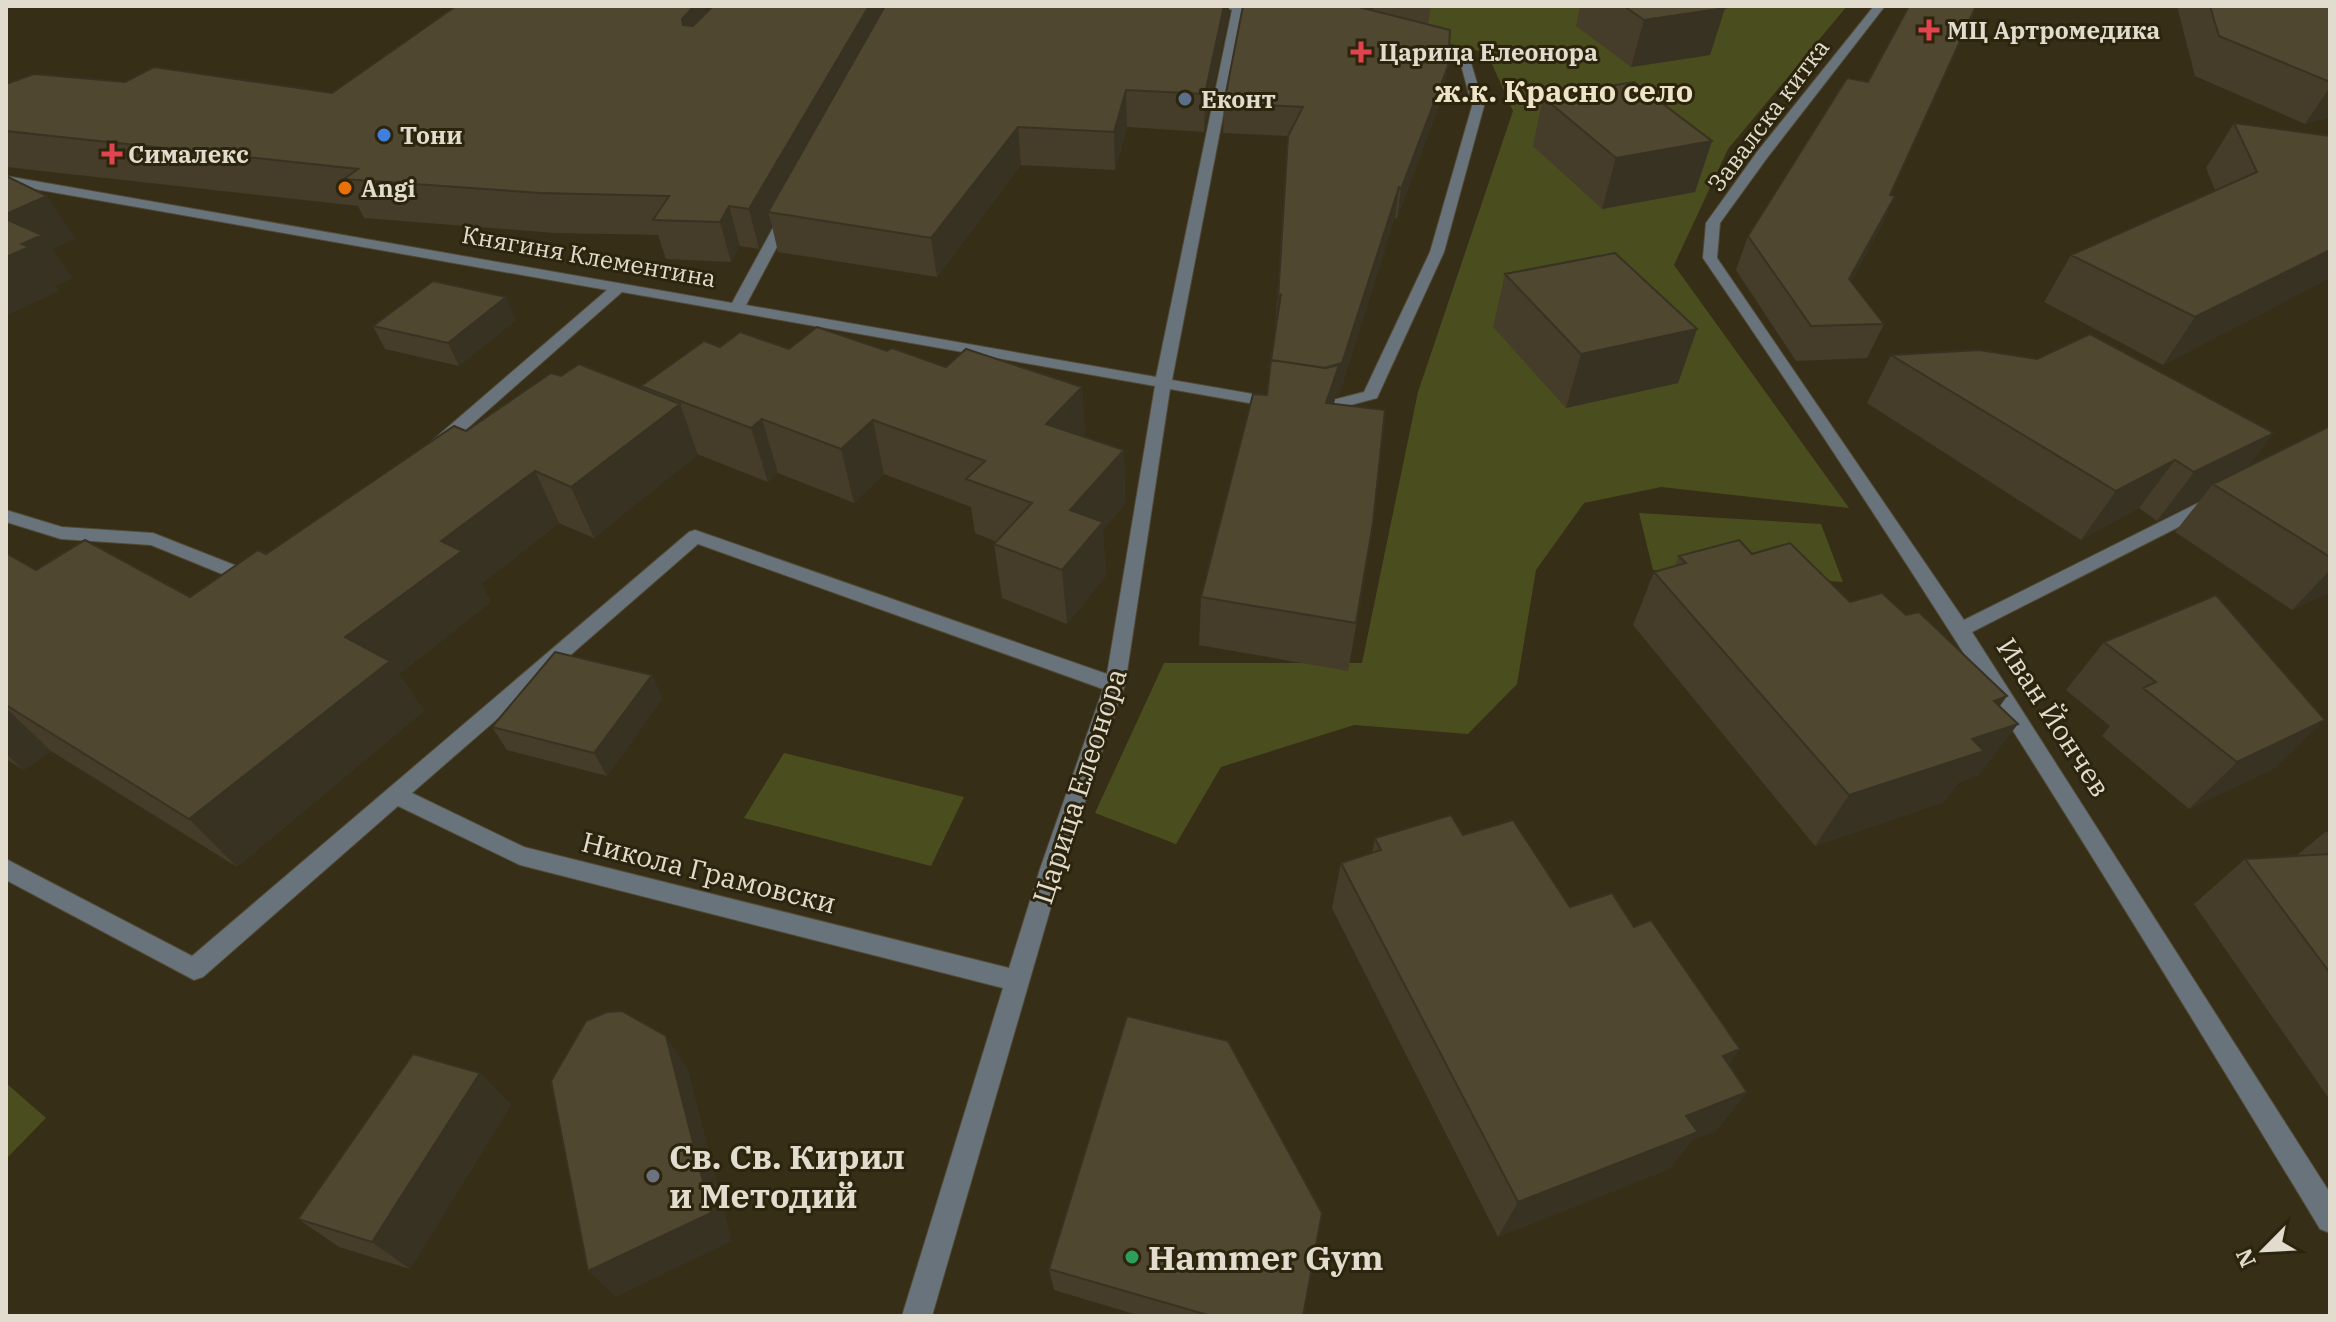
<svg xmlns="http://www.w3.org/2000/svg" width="2336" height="1322" viewBox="0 0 2336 1322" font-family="'IBM Plex Serif',serif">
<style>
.green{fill:#4a4e1e}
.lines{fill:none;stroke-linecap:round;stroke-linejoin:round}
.minor-casing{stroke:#514a34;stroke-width:2}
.minor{fill:#69737b;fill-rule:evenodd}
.wall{fill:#453d29}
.shaded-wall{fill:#383222}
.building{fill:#504730;stroke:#383222;stroke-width:2}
.health-dot{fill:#e0444e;stroke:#2c240d;stroke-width:3}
.service-dot{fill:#5c6f8a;stroke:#2c240d;stroke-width:3}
.shop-dot{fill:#3f7fe0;stroke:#2c240d;stroke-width:3}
.food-dot{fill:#e8710a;stroke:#2c240d;stroke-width:3}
.worship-dot{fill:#6b7280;stroke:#2c240d;stroke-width:3}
.leisure-dot{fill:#2e9e5b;stroke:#2c240d;stroke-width:3}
.labels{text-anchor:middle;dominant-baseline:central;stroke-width:6;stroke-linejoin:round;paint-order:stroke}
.far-poi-label{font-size:24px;font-weight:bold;fill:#e1dcce;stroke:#2c240d;text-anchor:start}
.far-street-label{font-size:24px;fill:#e1dcce;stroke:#2c240d}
.street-label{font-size:28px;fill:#e1dcce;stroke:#2c240d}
.far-district-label{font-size:30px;font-weight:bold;fill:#ede3c7;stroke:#2c240d}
.near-poi-label{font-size:34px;font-weight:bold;fill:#e1dcce;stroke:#2c240d;text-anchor:start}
</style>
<rect width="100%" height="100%" fill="#362e17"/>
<path class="green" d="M1383,6H1847L1728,149L1674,265L1849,508L1661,487L1584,503L1536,570L1517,684L1468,734L1354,725L1221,767L1176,844L1095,813L1164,663H1362L1418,392L1513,111L1487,53L1375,25Z
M1639,513L1821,524L1843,582L1653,570Z
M784,753L964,797L931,866L744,818Z
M6,1083L46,1118L6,1159Z"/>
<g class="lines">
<defs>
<path id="minor" d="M1223,6H1247L1273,13L1268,16L1243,12L1172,380L1277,398L1285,403L1277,408L1170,389L1125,685L1062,869L932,1316H902L1003,988L520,865L398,806L203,977L194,980L6,880V859L192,956L689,532L695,530L1107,674L1155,386L622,292L445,448H433L431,444L433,440L607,290L6,184V176L732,303L781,213L788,209L795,213L746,305L1156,377L1232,10ZM698,544L1103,689L1040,869L1009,968L524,847L412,793Z
M1874,6H1885L1767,158L1720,223L1717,258L1964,620L2204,500H2216L2219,504L2216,508L1972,632L2330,1193V1233L2320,1229C2121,900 1920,575 1703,258L1706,223L1757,152Z
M1424,42L1468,53L1484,106L1444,252L1377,398L1321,413L1306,411L1304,407L1306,403H1321L1364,392L1430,252L1472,106L1459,57L1420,47L1418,45Z
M6,510L62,527L153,533L242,568L254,563L263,569L244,583L151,545L61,539L6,522Z"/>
</defs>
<use href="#minor" class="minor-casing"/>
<use href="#minor" class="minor"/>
</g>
<path class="wall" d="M456,6H704L706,13L1229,12L1204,132L1127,127L1115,170L1021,165L937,277L778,252L772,226L759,249L740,246L731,262L666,259L658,235L555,233L364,218L358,206L6,167V84L125,82L332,93Z
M1373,6H1431L1428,24L1448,66L1443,94L1397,219L1395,217L1339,395L1335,396L1334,404L1366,571L1348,671L1199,645L1201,597L1267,395L1275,329L1288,136L1223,133L1224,103L1361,7L1373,10Z
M1580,6H1722L1725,8L1710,55L1631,67L1576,26Z
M2177,6H2330V117L2305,124L2195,76Z
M1543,97L1712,141L1695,192L1602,209L1533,146Z
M2234,123L2330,136V278L2163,365L2044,302L2071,255L2215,190L2206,168Z
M1890,195L1895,196L1880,229L1851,281L1884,324L1867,358L1796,361L1736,270L1748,236Z
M1505,274L1697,329L1678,383L1566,408L1493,327Z
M516,320L459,366L385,349L373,326Z
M720,347L887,351L946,367L1082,387L1085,437L1124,450L1125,504L1103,530L1106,576L1067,624L1002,598L994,544L997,542L975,533L971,507L884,474L854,503L778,473L768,482L697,454L594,538L559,523L481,584L491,602L399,674L424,711L237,867L51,751L24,770L6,759V553L36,570L190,597L266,554L466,431L561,376L642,389L641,386Z
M1891,355L2274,433L2247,467L2330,426V592L2292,610L2175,532L2201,499L2157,521L2139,508L2081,540L1867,403Z
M1752,554L1850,602L1906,615L2007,696L2000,706L1978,776L1959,782L1944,802L1815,846L1633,625L1654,572L1675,566L1679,556Z
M2104,642L2275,768L2189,809L2102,736L2110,726L2066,690Z
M652,675L662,699L607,776L507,750L492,727Z
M2325,832H2330V1100L2194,904L2245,859L2296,856Z
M1463,835L1570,907L1634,927L1740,1049L1728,1064L1747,1092L1716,1131L1692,1140L1669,1169L1498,1237L1332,908L1341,863L1372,853L1375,838Z
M480,1073L511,1105L410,1269L339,1247L298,1219Z
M1049,1269L1303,1316H1141L1054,1290Z"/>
<path class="shaded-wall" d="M694,6H704L711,33L683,25L682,19Z
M869,6H894L768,212L772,226L759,249L749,209Z
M1224,6H1229V12L1204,132L1205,94Z
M1725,8L1710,55L1631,67L1644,20Z
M1448,66L1443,94L1397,219L1401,189Z
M2330,87V117L2305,124Z
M1126,90L1127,127L1115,170L1114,132Z
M1018,127L1021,165L937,277L931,238Z
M1712,141L1695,192L1602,209L1616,158Z
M1399,187L1395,217L1339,395L1335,396L1333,413L1321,400Z
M47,196L76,239L52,249L73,278L56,286L60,291L6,316V214Z
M1895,196L1880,229L1834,313L1849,279Z
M729,206L740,246L731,262L720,222Z
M2330,250V278L2163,365L2195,317Z
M1281,294L1275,329L1278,298Z
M506,297L516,320L459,366L448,343Z
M1697,329L1678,383L1566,408L1581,354Z
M1082,387L1085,441L1046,424Z
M680,404L698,455L594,538L571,487Z
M762,419L778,473L768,482L751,428Z
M873,420L884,474L854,503L841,449Z
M2274,433L2235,482L2213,484L2201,499L2157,521L2194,472Z
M1124,450L1125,504L1103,530L1106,576L1067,624L1062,570L1070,510Z
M2175,460L2139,508L2081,540L2116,491Z
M535,471L559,523L481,584L491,602L399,674L424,711L237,867L189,819L345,637L441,541Z
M2330,570V592L2292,610Z
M652,675L662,699L607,776L594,753Z
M2007,696L1975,738L2018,724L1978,776L1959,782L1944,802L1815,846L1849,795L1994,701Z
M6,708L51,751L24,770L6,754Z
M2325,720L2275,768L2189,809L2237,762Z
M666,1036L688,1069L732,1241L616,1297L588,1271Z
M1740,1049L1710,1089L1723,1056Z
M480,1073L511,1105L410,1269L372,1242Z
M1747,1092L1716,1131L1692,1140L1669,1169L1498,1237L1518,1202L1686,1116Z"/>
<path class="building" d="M456,6H694L682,19L683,25L693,26L713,6H869L749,209L729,206L720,222L653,220L669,196L540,193L344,179L358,169L6,131V84L34,74L125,82L154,67L332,93Z
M885,6H1224L1205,94L1126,90L1114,132L1018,127L931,238L768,212Z
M1243,6H1355L1450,30L1448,66L1401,189L1399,187L1342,363L1324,368L1271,360L1281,294L1278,298L1288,136L1303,107L1224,103Z
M1624,6H1722L1725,8L1644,20Z
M1909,6H1976L1890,195L1895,196L1849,279L1884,324L1811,326L1748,236L1847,78L1868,82Z
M2210,6H2330V82L2219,36Z
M1634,82L1712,141L1616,158L1543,97Z
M2234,123L2330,136V250L2195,317L2071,255L2257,172Z
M6,176L47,196L6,214Z
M6,219L42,235L22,244L29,247L6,257Z
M1615,253L1697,329L1581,354L1505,274Z
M433,281L506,297L448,343L373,326Z
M817,327L887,351L892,348L946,367L966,349L1082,387L1046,424L1124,450L1070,510L1103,522L1062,570L994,544L1032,503L966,479L985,461L873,420L841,449L762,419L751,428L641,386L704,341L720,347L740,332L789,349Z
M2090,334L2274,433L2194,472L2175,460L2116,491L1891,355L1979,350L2037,359Z
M1271,360L1326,368L1339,365L1326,403L1385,410L1373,523L1356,623L1201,597L1253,394L1267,395Z
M579,364L680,404L571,487L535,471L441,541L462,551L345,637L390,661L189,819L6,705V553L36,570L85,540L190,597L258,550L266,554L454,426L466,431L551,373L561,376Z
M2330,426V557L2213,484Z
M1739,540L1752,554L1790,543L1850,602L1882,593L1906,615L1919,612L2007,696L1994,701L2018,724L1972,739L1984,751L1849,795L1654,572L1686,563L1679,556Z
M2216,595L2325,720L2237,762L2143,688L2156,682L2104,642Z
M555,652L652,675L594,753L492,727Z
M1451,815L1463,835L1513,820L1570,907L1612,893L1634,927L1651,920L1740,1049L1723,1056L1747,1092L1686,1116L1698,1132L1518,1202L1341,863L1381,850L1375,838Z
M2330,854V973L2245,859Z
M622,1011L666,1036L711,1213L588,1271L551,1081L586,1021L607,1012Z
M1127,1016L1228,1041L1322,1213L1303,1316H1211L1049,1269Z
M413,1054L480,1073L372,1242L298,1219Z"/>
<g class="health-dot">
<path d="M1925 18h8v8h8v8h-8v8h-8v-8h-8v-8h8z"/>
<path d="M1357 40h8v8h8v8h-8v8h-8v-8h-8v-8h8z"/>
<path d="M108 142h8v8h8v8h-8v8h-8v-8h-8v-8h8z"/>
</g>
<circle class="service-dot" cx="1185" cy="99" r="8"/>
<circle class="shop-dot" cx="384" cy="135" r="8"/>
<circle class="food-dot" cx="345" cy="188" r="8"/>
<circle class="worship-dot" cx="653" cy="1176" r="8"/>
<circle class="leisure-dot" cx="1132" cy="1257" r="8"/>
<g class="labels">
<g class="far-poi-label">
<text x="1947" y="30">МЦ Артромедика</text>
<text x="1379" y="52">Царица Елеонора</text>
<text x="1201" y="99">Еконт</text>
<text x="400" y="135">Тони</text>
<text x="128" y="154">Сималекс</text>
<text x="361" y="188">Angi</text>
</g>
<g class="far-street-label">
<text transform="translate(1768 115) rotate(-53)">Завалска китка</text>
<text transform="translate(589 256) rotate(10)">Княгиня Клементина</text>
</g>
<g class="street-label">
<text transform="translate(2054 717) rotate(57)">Иван Йончев</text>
<text transform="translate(1079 786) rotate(-72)">Царица Елеонора</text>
<text transform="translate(709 872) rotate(14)">Никола Грамовски</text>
</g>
<g class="far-district-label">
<text x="1564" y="90">ж.к. Красно село</text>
</g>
<g class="near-poi-label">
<text x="669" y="1156">Св. Св. Кирил<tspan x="669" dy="39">и Методий</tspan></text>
<text x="1148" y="1257">Hammer Gym</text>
</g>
</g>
<rect width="2336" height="1322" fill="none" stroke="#e1dcce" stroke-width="16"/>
<g transform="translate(2264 1250) rotate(246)" stroke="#2c240d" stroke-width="6" paint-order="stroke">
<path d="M0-6L14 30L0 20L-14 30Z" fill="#e1dcce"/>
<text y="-12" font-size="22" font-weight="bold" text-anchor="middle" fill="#e1dcce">N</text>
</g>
</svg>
